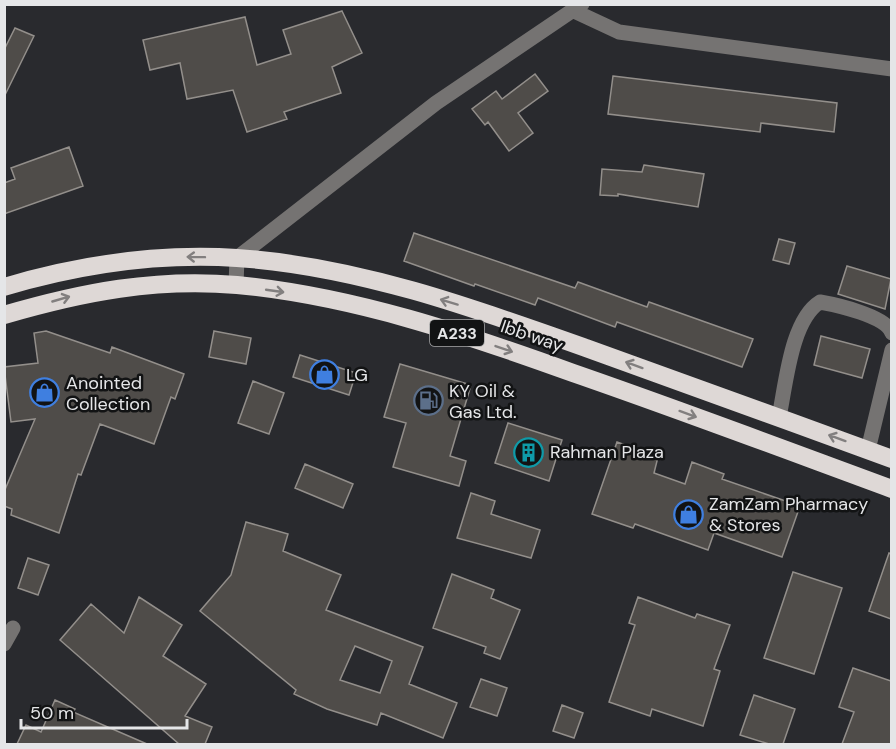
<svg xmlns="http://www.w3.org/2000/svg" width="896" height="749" viewBox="0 0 896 749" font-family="'DM Sans',sans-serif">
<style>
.building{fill:#4f4c49;stroke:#938f8b;stroke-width:1.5;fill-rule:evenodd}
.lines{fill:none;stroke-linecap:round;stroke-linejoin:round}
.minor{stroke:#757372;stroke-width:15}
.highway{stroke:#ded8d6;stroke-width:18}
.oneway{stroke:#827f7f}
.labels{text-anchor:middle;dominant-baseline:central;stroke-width:5;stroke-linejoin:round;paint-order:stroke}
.shield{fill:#121314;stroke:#a6a7a8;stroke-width:1.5}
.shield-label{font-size:16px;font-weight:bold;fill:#e5e6e8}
.street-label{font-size:18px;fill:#e5e6e8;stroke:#121314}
.poi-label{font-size:18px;fill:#e5e6e8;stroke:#121314;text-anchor:start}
</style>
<rect width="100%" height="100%" fill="#292a2e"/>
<path class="building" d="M342,11L362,53L332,67L341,93L284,112L287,119L247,132L233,90L187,99L180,63L150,70L143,40L245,17L257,65L291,54L283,30Z
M15,28L34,36L4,97V50Z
M535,74L548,91L518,113L533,133L509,151L488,122L485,125L472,109L496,91L502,99Z
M613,76L837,103L834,132L761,123L760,132L608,114Z
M69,147L83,186L4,214V183L15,179L11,168Z
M644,165L704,174L698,207L618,194V196L600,195L602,169L642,172Z
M414,233L575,288L578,282L647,307L649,302L753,339L742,367L617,322L615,327L538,298L535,305L475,284L474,286L404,261Z
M779,239L795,243L789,264L773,260Z
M847,266L891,279L885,309L838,294Z
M46,331L110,353L112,347L184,374L175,399L171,397L154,444L100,424L81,475L78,474L59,533L11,515L12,509L4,506V492L35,419L11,422L4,367L38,363L34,333Z
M214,331L251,338L246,364L209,357Z
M821,336L870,349L862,378L814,365Z
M300,355L356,373L349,395L293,377Z
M400,364L471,385L450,456L466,461L459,486L393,467L406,423L384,417Z
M253,381L284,393L269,434L238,423Z
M508,423L562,440L549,481L495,463Z
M617,442L658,457L654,473L685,484L692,462L724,474L722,479L800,506L782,557L714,533L708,550L635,524L633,528L592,514Z
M305,464L353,484L343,508L295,488Z
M471,493L495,501L491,514L540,530L531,558L457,538Z
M246,522L288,534L283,551L341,575L326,610L423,647L409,684L457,703L443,738L381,713L377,725L327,709L294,694L296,690L200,611L231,575ZM355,646L392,661L380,693L340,680Z
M889,553L891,554V619L869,611Z
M28,558L49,565L38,595L18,588Z
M793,572L842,588L814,674L764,658Z
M452,574L494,590L491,598L520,610L500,659L484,653L486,647L433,628Z
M139,597L182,625L163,656L206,684L185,716L212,727L205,744H179L60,640L91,604L124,633Z
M638,597L695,618L697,614L730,625L714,669L720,671L703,726L652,709L650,716L609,702L635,625L629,623Z
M853,668L891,681V744H842L854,712L839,707Z
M481,679L507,688L497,716L470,707Z
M754,695L795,709L783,744H769L740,735Z
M55,700L75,709L73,712L147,744H17L26,725L41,732Z
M562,705L583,713L574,738L553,731Z"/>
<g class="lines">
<path class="minor" d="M574,11L619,32L892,69
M236,285L237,258L436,103L582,4
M779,417C786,384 791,320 820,302C837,305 886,316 892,333
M868,450L892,350
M4,644L13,628"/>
<path class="highway" d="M4,287C81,264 157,253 237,258C357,266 474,308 586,348C688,384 790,422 892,459
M4,315C83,292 155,278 237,285C353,296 465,334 573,373C680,410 786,450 892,489"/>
</g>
<defs><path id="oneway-shaft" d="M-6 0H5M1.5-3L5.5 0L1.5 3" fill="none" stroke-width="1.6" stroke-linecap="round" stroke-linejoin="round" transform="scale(1.5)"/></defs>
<g class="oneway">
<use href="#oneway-shaft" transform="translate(196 257) rotate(-179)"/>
<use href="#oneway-shaft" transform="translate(275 291) rotate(8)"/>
<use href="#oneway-shaft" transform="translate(61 299) rotate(-16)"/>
<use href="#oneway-shaft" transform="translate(449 302) rotate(-163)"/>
<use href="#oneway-shaft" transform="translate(504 349) rotate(19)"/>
<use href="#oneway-shaft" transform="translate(634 365) rotate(-160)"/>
<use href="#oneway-shaft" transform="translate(688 414) rotate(20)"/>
<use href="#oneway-shaft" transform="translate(837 438) rotate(-160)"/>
</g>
<defs>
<symbol id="shop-ring" viewBox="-11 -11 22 22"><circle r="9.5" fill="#121314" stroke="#3f7fe0" stroke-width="1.5"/><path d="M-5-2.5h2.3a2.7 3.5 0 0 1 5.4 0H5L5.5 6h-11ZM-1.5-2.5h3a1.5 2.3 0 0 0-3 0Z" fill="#3f7fe0"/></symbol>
<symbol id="fuel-ring" viewBox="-11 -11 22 22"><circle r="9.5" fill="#121314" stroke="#5c6f8a" stroke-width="1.5"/><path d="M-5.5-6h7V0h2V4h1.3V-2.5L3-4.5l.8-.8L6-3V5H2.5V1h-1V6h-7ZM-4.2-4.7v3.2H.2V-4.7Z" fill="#5c6f8a"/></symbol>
<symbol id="building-ring" viewBox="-11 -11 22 22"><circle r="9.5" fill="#121314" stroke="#0f9aa8" stroke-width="1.5"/><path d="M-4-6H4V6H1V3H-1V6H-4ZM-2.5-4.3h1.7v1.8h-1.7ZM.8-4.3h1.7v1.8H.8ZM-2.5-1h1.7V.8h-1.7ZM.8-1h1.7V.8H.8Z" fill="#0f9aa8"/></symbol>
</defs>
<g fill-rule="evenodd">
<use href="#shop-ring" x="308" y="358" width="33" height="33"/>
<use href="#shop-ring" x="28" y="376" width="33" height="33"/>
<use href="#fuel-ring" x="412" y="384" width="33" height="33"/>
<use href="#building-ring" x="512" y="436" width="33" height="33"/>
<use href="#shop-ring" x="672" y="498" width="33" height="33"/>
</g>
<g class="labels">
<rect class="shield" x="430" y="320" width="54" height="26" rx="4.5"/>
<g class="shield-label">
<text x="457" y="333">A233</text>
</g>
<g class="street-label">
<text transform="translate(532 336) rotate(19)">Ibb way</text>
</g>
<g class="poi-label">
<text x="346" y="375">LG</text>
<text x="66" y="383">Anointed<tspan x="66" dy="21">Collection</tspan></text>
<text x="449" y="391">KY Oil &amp;<tspan x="449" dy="21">Gas Ltd.</tspan></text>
<text x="550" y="452">Rahman Plaza</text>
<text x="709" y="504">ZamZam Pharmacy<tspan x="709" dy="21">&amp; Stores</tspan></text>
</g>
</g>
<rect width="896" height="749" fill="none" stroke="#e5e6e8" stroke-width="12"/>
<path d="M21 719v9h166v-9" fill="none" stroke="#e5e6e8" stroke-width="3"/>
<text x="30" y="719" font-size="18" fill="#e5e6e8" stroke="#121314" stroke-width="4.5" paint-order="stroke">50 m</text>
</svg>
